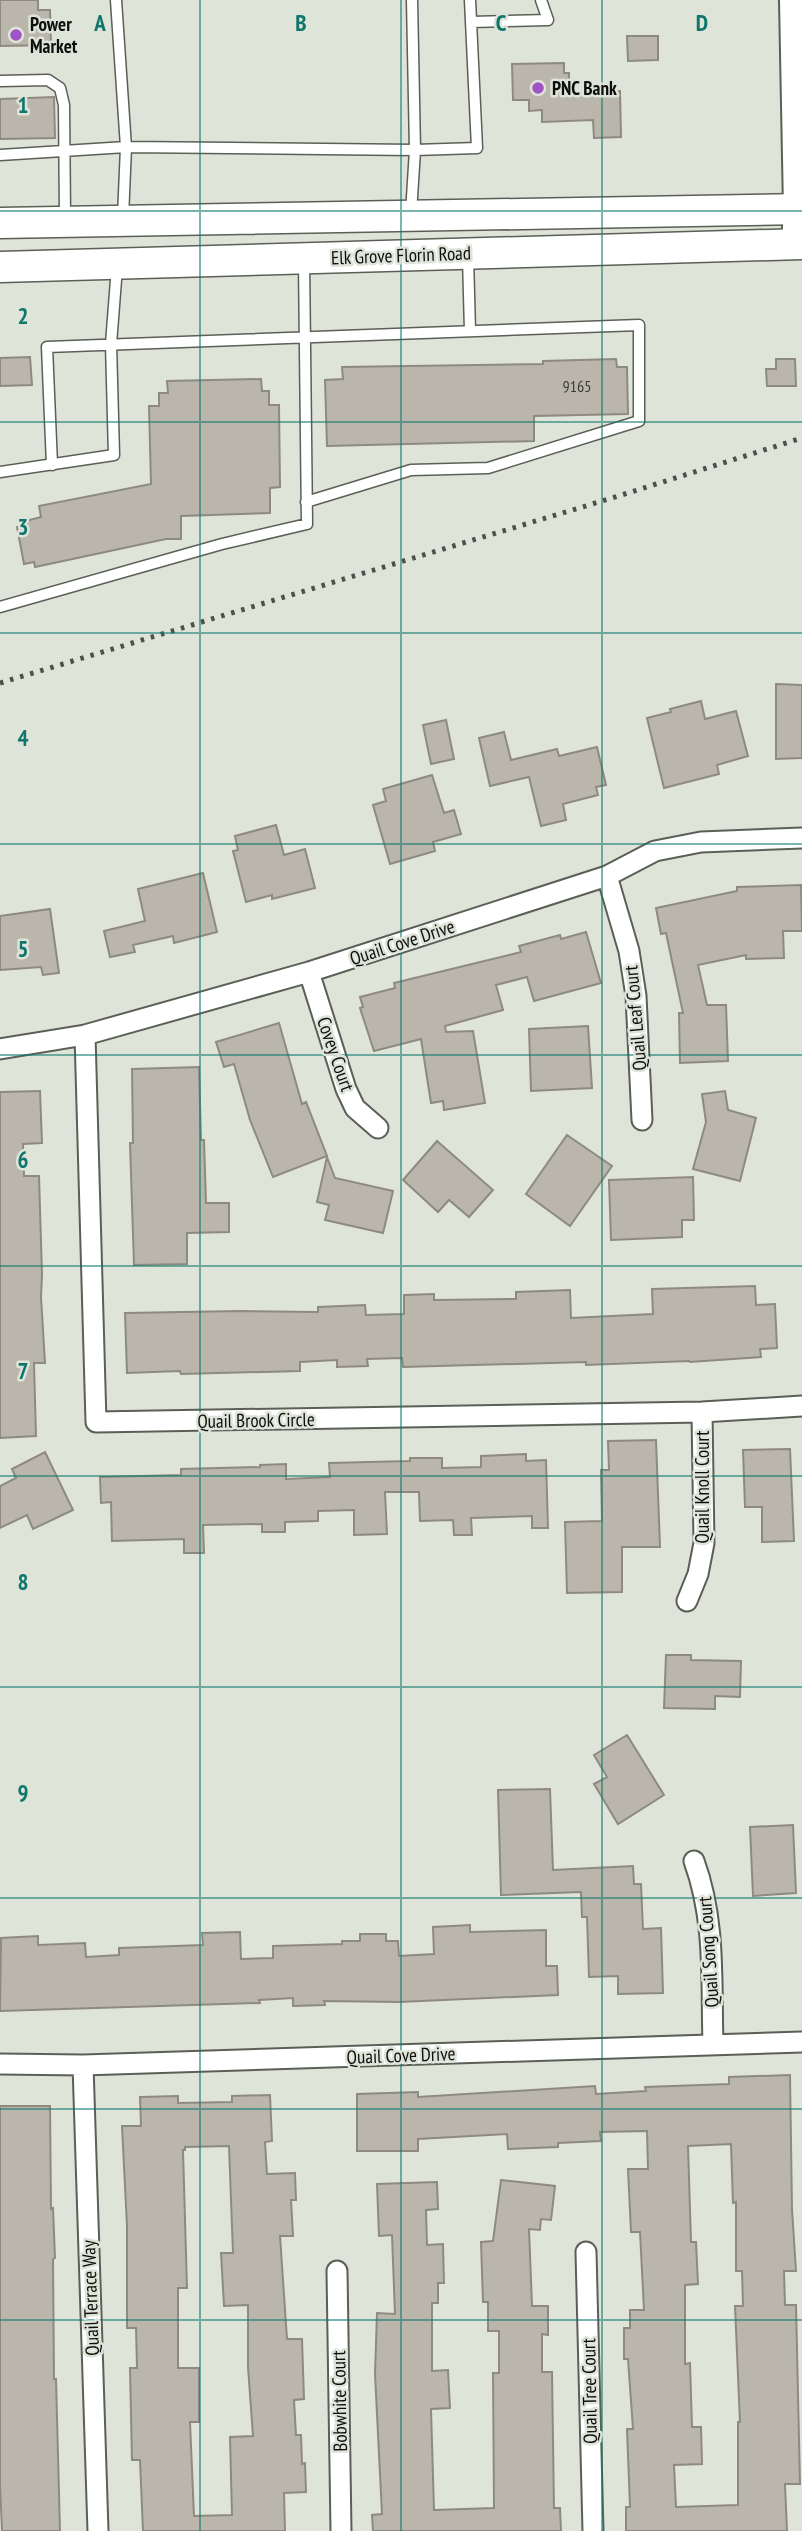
<svg xmlns="http://www.w3.org/2000/svg" width="802" height="2531" viewBox="0 0 802 2531" font-family="'PT Sans Narrow',sans-serif">
<style>
.building{fill:#bab6ab;stroke:#8e8a80;stroke-width:2;fill-rule:evenodd}
.lines{fill:none;stroke-linecap:round;stroke-linejoin:round}
.lane-casing{stroke:#5b5f56;stroke-width:13}
.street-casing{stroke:#5b5f56;stroke-width:23}
.secondary-casing{stroke:#5b5f56;stroke-width:30}
.primary-casing{stroke:#5b5f56;stroke-width:33}
.lane{stroke:#fff;stroke-width:10}
.street{stroke:#fff;stroke-width:19}
.secondary{stroke:#fff;stroke-width:26}
.primary{stroke:#fff;stroke-width:30}
.rail{stroke:#4e514b;stroke-width:5;stroke-dasharray:3.5 7;stroke-linecap:butt}
.grid{fill:none;stroke:#0f766e;stroke-width:2;stroke-opacity:0.55}
.poi-dot{fill:#9f53c5;stroke:#dfe4d9;stroke-width:2.5}
.labels{text-anchor:middle;dominant-baseline:central;stroke-width:5;stroke-linejoin:round;paint-order:stroke}
.number-label{font-size:16px;fill:#393934}
.poi-label{font-size:19px;font-weight:bold;fill:#0e0f0c;stroke:#dfe4d9;text-anchor:start}
.street-label{font-size:19px;fill:#0e0f0c;stroke:#dfe4d9}
.grid-label{font-size:23px;text-anchor:middle;font-weight:bold;fill:#0f766e;stroke:#dfe4d9;stroke-width:5;stroke-linejoin:round;paint-order:stroke}
</style>
<rect width="100%" height="100%" fill="#dfe4d9"/>
<path class="building" d="M0,0H38V10H50L51,45L0,46Z
M627,36H658V60L628,61Z
M564,63V73H569V93L620,91L621,137L594,138L593,120L542,122V110L529,111V100H513L512,64Z
M54,97L55,138L0,139V99Z
M30,357L32,385L0,386V358Z
M616,359L617,367H627L628,414L534,416V441L327,446L325,380L343,379L342,367L543,364V361Z
M776,359H795L796,386H767L766,369H776Z
M261,379L262,391H269V405H279L280,487L270,488V513L181,516V539H166L35,567L34,562L24,564L17,527L27,525L26,521L41,517L39,506L151,484L149,406H159V393H168L167,381Z
M776,684L802,685V758L776,759Z
M701,701L705,719L736,711L748,756L717,765L719,774L664,788L647,718L671,712L670,709Z
M446,720L454,759L431,764L423,725Z
M504,732L511,760L557,749L559,756L597,747L606,785L596,787L598,795L563,804L566,820L541,826L529,777L490,786L479,738Z
M432,775L444,813L454,810L461,834L433,842L435,851L390,864L373,805L386,801L383,789Z
M276,825L284,855L305,849L315,888L272,899V895L246,902L233,851L238,850L235,836Z
M203,873L217,932L174,943L173,936L133,945L135,952L110,957L104,931L145,921L138,889Z
M801,885L802,931H783L784,958L746,959V955L698,965L707,1005H726L728,1061L680,1063L679,1013H683L666,933L661,934L656,908L737,891V887Z
M50,909L59,973L43,975L41,967L0,970V916Z
M586,932L601,983L534,1001L527,977L496,985L503,1010L445,1026L446,1032L473,1031L485,1103L444,1110L443,1101L431,1103L421,1039L374,1051L360,1008L363,1007L360,997L395,988L394,983L521,952L519,946L560,935L561,939Z
M279,1023L302,1104L306,1102L327,1156L273,1177L250,1120L234,1064L224,1067L216,1042Z
M588,1026L592,1088L531,1091L529,1029Z
M199,1067L201,1140H204L206,1203H229V1232L187,1233V1264L134,1265L130,1143H133L132,1069Z
M40,1091L42,1143L23,1144L24,1176H39L42,1275L41,1297L45,1363H34L36,1436L0,1438V1092Z
M725,1091L728,1110L756,1118L740,1181L693,1169L706,1122L702,1094Z
M567,1135L612,1166L570,1226L526,1194Z
M437,1141L493,1190L469,1217L449,1200L438,1212L403,1180Z
M327,1157L335,1178L393,1191L383,1233L325,1220L329,1205L317,1202Z
M693,1177L694,1220H682V1237L611,1240L609,1180Z
M755,1286L756,1305L775,1304L777,1348L760,1349L761,1357L690,1362L689,1361L586,1365V1362L403,1367L402,1358L367,1359L368,1366L337,1367V1360L300,1362V1371L181,1374L180,1371L127,1373L125,1313L241,1311L318,1312V1307L365,1305L366,1315L404,1314V1295L434,1294V1300L516,1299V1292L570,1290L571,1318L653,1314L652,1289Z
M656,1440L660,1547H622V1592L567,1593L565,1522L602,1521L601,1470H609L608,1441Z
M790,1449L794,1541L762,1542V1507H745L743,1450Z
M45,1452L73,1510L33,1529L27,1515L0,1528V1486L16,1478L12,1469Z
M526,1454V1461L546,1460L548,1528H532V1516L471,1518L472,1535H454L453,1520L420,1521L419,1492H385L387,1534L354,1535V1510L318,1511V1521L285,1522V1532H262V1524L203,1525L204,1553H184V1539L112,1541L111,1502L101,1503L100,1477L181,1475V1469L260,1467V1465L286,1464V1479L330,1477L329,1463L410,1461V1458H442V1468L481,1467V1456Z
M666,1655H691V1660L741,1661L740,1697L715,1696V1709L664,1708Z
M627,1735L664,1795L618,1824L594,1784L607,1777L594,1755Z
M550,1789L553,1870L633,1866L634,1884H641L643,1929L661,1928L663,1993L618,1994V1976L589,1977L587,1917H582L581,1892L501,1895L498,1790Z
M793,1825L796,1893L753,1896L750,1827Z
M470,1925V1932L546,1930V1966H557L558,1995L399,2002L324,2001L325,2005L293,2006V1998L259,2000L260,2003L0,2011L1,1938L38,1936V1945L85,1943L86,1957L119,1955V1948L203,1945L202,1933L240,1932L241,1959L273,1958V1946L342,1944V1941H360V1934H386V1941H398L399,1956L434,1954L433,1927Z
M790,2075L792,2209L796,2271H784L785,2305H796L800,2484H785L787,2531H626V2507H630L627,2429H633L628,2359H624V2328H630V2310H644L640,2232H631L628,2169H648L647,2131L600,2132L601,2141L558,2143V2147L508,2149L507,2134L418,2139V2151H357V2094L418,2092V2097L595,2086L596,2094L646,2091L645,2087L729,2084V2077ZM731,2144L733,2203L736,2202V2271H742L743,2306H735L740,2422H738V2505L676,2507L674,2465L702,2464L701,2427H692L690,2363L685,2364V2285L698,2284L696,2242H691L688,2146Z
M270,2095L272,2141L265,2142L267,2174L295,2173L296,2200H291L293,2236H280L287,2339H302L304,2399L294,2400L296,2435H301L302,2464L305,2463L306,2492L284,2493L285,2531H143L140,2460H132L130,2368H137L136,2328H127V2226L122,2126H141L140,2097L178,2096V2103L232,2102V2096ZM229,2146L233,2253H221L224,2306L248,2305V2367L253,2436L230,2437L232,2515L194,2516L190,2422H199V2368H178V2288H187L183,2150H185V2147Z
M0,2106H50L51,2209L53,2208L55,2258L53,2259L54,2379H56L60,2531H2L0,2485Z
M501,2180L555,2186L551,2220L541,2219L540,2230L529,2229L532,2306H548V2335L542,2334V2372H552L554,2508H560L561,2531H373L372,2515L382,2514L375,2374L377,2313L395,2314L392,2235L379,2236L377,2184L437,2182L438,2209L426,2210L427,2245L443,2244L444,2283H438V2303H432V2371L448,2370L450,2408L431,2409L434,2510L494,2508L493,2373H499V2331H488V2302H483L481,2242L493,2241Z"/>
<g class="lines">
<defs>
<path id="lane" d="M116,0L126,147L123,217
M471,22L548,20L541,0
M0,81L48,80L60,88L64,105L65,217
M0,155L126,147L415,150L477,148L470,0
M411,213L415,150L412,0
M468,257L470,331
M52,465L47,347L639,325V421L488,468L411,470L306,502
M0,472L114,455L111,344L117,267
M0,607L222,544L307,524L304,261"/>
<path id="street" d="M607,876L629,951L636,996L642,1120
M309,972L346,1089L355,1108L378,1128
M85,1035L96,1422L702,1412L802,1406
M0,1049L85,1035L309,972L607,876L655,851L701,842L802,838
M687,1601L698,1574L704,1543L702,1412
M694,1861C716,1921 711,1982 713,2044
M0,2064L83,2065L802,2042
M83,2065L98,2531
M586,2252L593,2531
M337,2271L341,2531"/>
<path id="secondary" d="M793,0L797,209L795,244"/>
<path id="primary" d="M0,223L802,209
M0,267L802,244"/>
</defs>
<use href="#lane" class="lane-casing"/>
<use href="#street" class="street-casing"/>
<use href="#secondary" class="secondary-casing"/>
<use href="#primary" class="primary-casing"/>
<use href="#lane" class="lane"/>
<use href="#street" class="street"/>
<use href="#secondary" class="secondary"/>
<use href="#primary" class="primary"/>
<path class="rail" d="M0,683L612,498L802,438"/>
</g>
<path class="grid" d="M200,0V2531M401,0V2531M602,0V2531M0,211H802M0,422H802M0,633H802M0,844H802M0,1055H802M0,1266H802M0,1476H802M0,1687H802M0,1898H802M0,2109H802M0,2320H802"/>
<g class="poi-dot">
<circle cx="16" cy="35" r="7"/>
<circle cx="538" cy="88" r="7"/>
</g>
<g class="labels">
<g class="number-label">
<text x="577" y="386">9165</text>
</g>
<g class="poi-label">
<text x="30" y="24">Power<tspan x="30" dy="22">Market</tspan></text>
<text x="552" y="88">PNC Bank</text>
</g>
<g class="street-label">
<text transform="translate(401 255) rotate(-2)">Elk Grove Florin Road</text>
<text transform="translate(402 942) rotate(-18)">Quail Cove Drive</text>
<text transform="translate(635 1018) rotate(-95)">Quail Leaf Court</text>
<text transform="translate(336 1054) rotate(71)">Covey Court</text>
<text transform="translate(256 1420) rotate(-1)">Quail Brook Circle</text>
<text transform="translate(702 1487) rotate(-90)">Quail Knoll Court</text>
<text transform="translate(708 1952) rotate(-94)">Quail Song Court</text>
<text transform="translate(401 2055) rotate(-2)">Quail Cove Drive</text>
<text transform="translate(90 2298) rotate(-92)">Quail Terrace Way</text>
<text transform="translate(589 2391) rotate(-91)">Quail Tree Court</text>
<text transform="translate(339 2401) rotate(-91)">Bobwhite Court</text>
</g>
</g>
<g class="grid-label">
<text x="100" y="31">A</text>
<text x="301" y="31">B</text>
<text x="501" y="31">C</text>
<text x="702" y="31">D</text>
<text x="23" y="113">1</text>
<text x="23" y="324">2</text>
<text x="23" y="535">3</text>
<text x="23" y="746">4</text>
<text x="23" y="957">5</text>
<text x="23" y="1168">6</text>
<text x="23" y="1379">7</text>
<text x="23" y="1590">8</text>
<text x="23" y="1801">9</text>
</g>
</svg>
